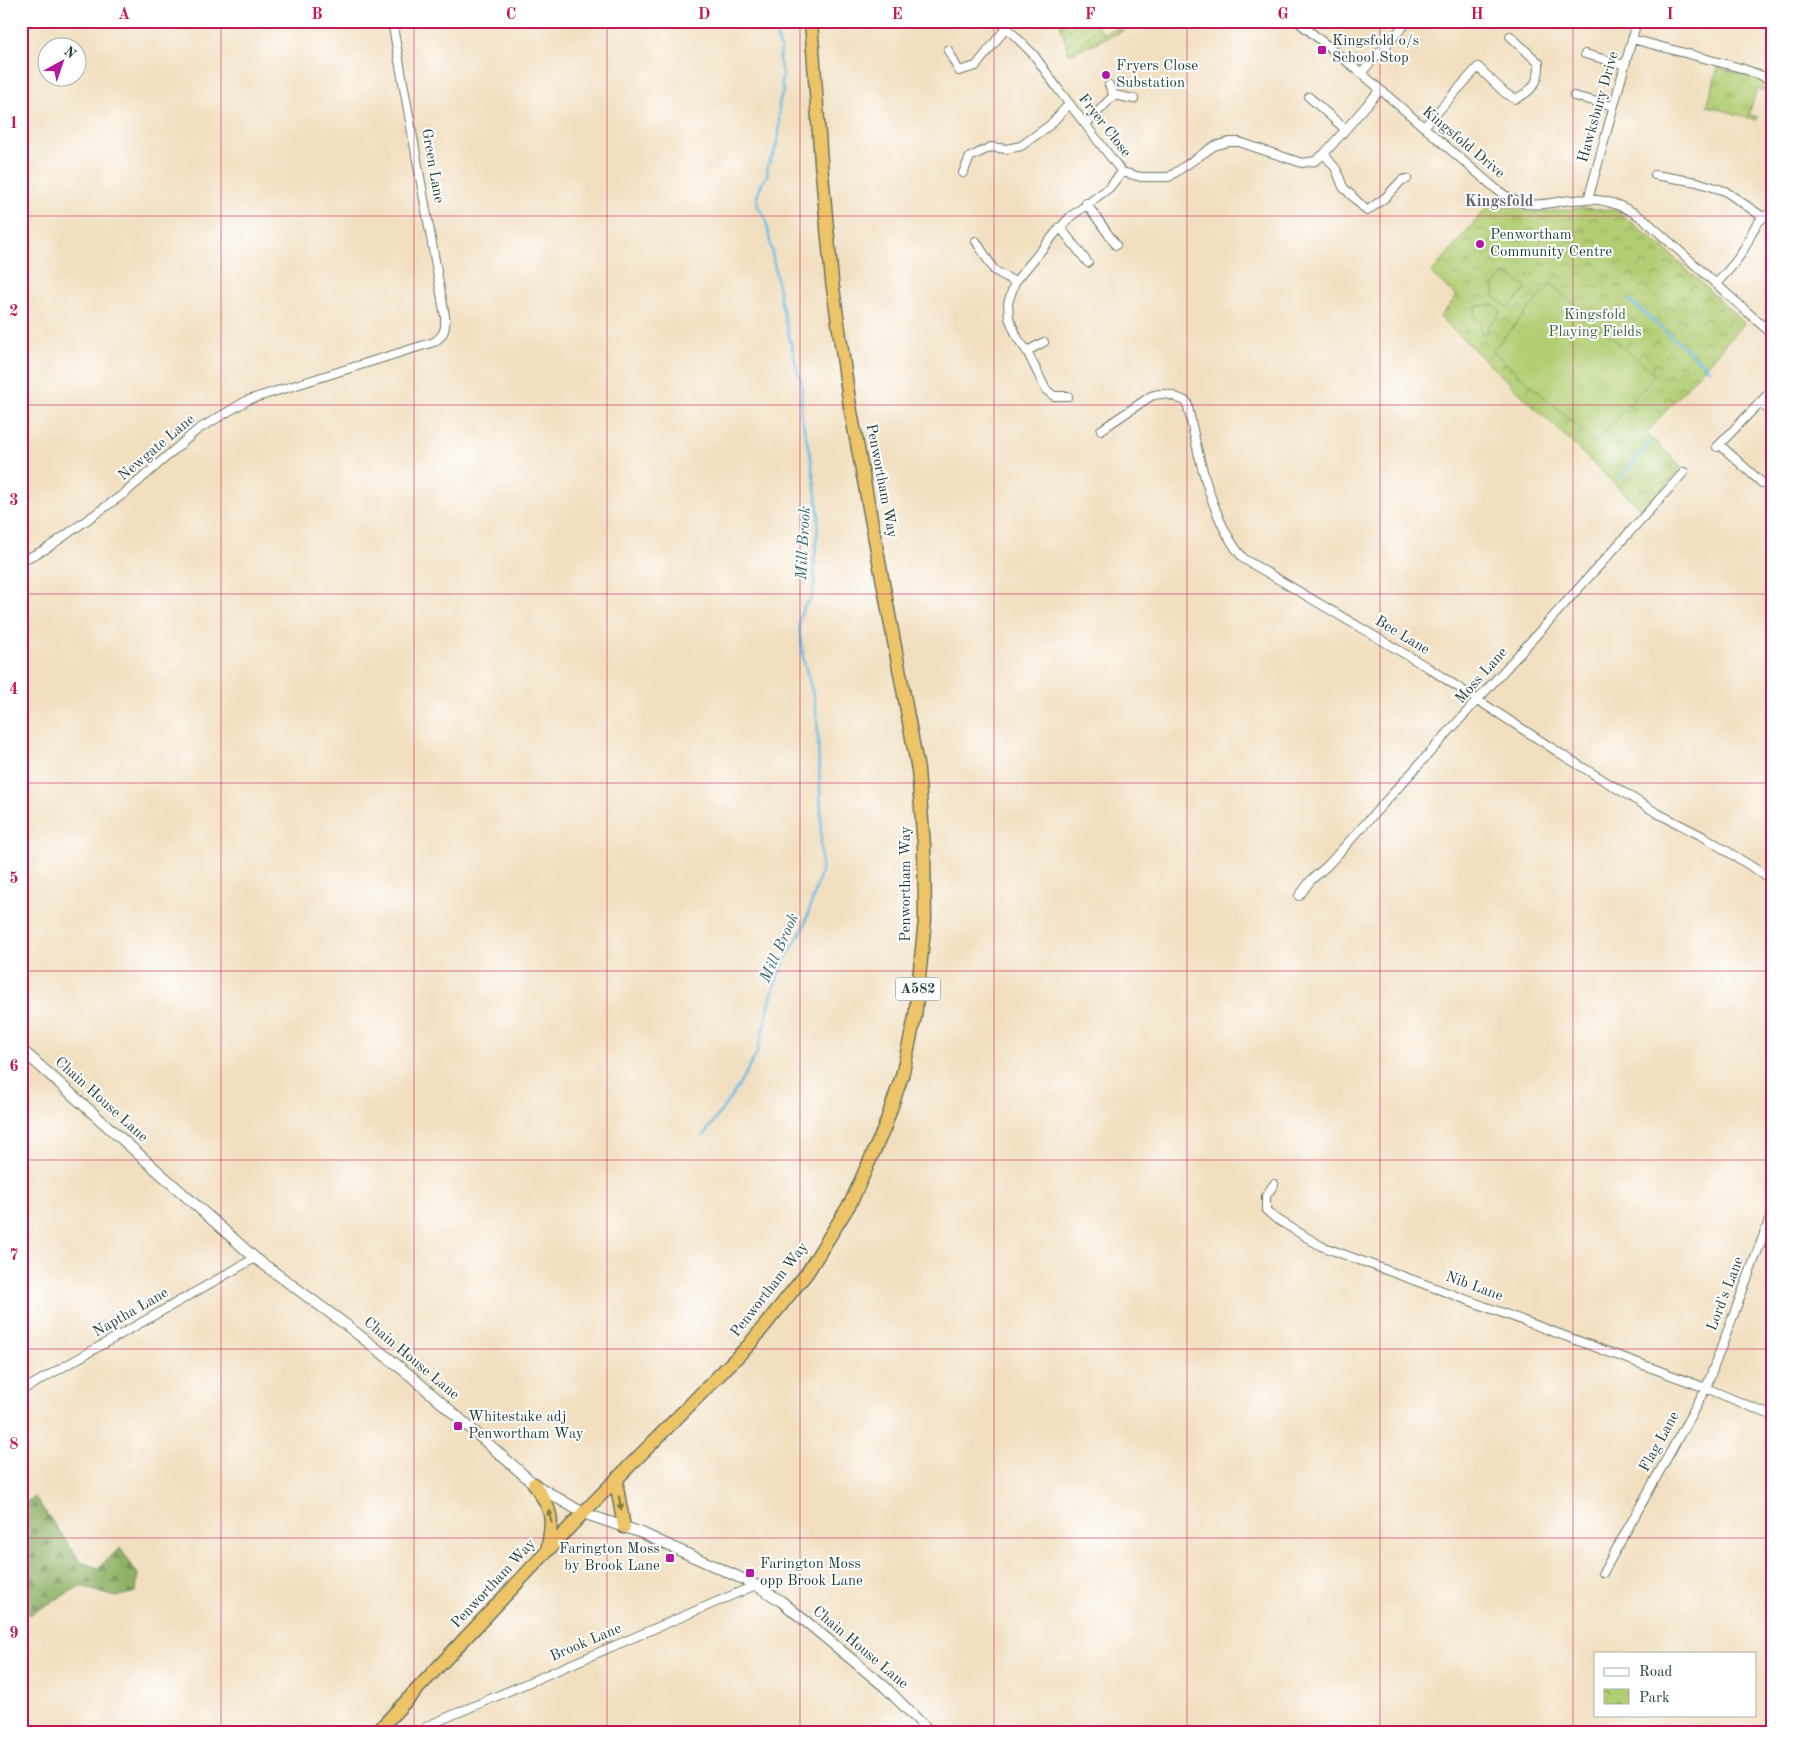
<svg xmlns="http://www.w3.org/2000/svg" width="1794" height="1754" viewBox="0 0 1794 1754" font-family="'Old Standard TT',serif">
<style>
.grass{fill:url(#grass-tufts);stroke:#688554}
.forest{fill:url(#forest-firs);stroke:#56764c}
.park{fill:url(#park-crowns);stroke:#688554}
.garden{fill:url(#garden-furrows);stroke:#688554}
.pitch{fill:#b2cd73;stroke:#688554}
.lines{fill:none;stroke-linecap:round;stroke-linejoin:round}
.stream{stroke:#6bbfe7;stroke-width:2.5}
.minor-casing{stroke:#697665;stroke-width:10}
.tertiary-casing{stroke:#697665;stroke-width:12}
.trunk-casing{stroke:#697665;stroke-width:15}
.minor{stroke:#fff;stroke-width:8}
.tertiary{stroke:#fff;stroke-width:10}
.trunk{stroke:#eec469;stroke-width:12}
.oneway{fill:#7c7a4c}
.grid{fill:none;stroke:#c2185b;stroke-width:1;stroke-opacity:0.55}
.poi-dot{fill:#b5179e;stroke:#fff;stroke-width:2}
.labels{text-anchor:middle;dominant-baseline:central;stroke-width:4;stroke-linejoin:round;paint-order:stroke}
.shield{fill:#fff;stroke:#627771;stroke-width:1}
.shield-label{font-size:14px;font-weight:bold;fill:#1f3d34}
.poi-label{font-size:15px;fill:#1f3d34;stroke:#fff;text-anchor:start}
.street-label{font-size:15px;fill:#1f3d34;stroke:#fff}
.park-label{font-size:15px;fill:#446144;stroke:#fff}
.neighbourhood-label{font-size:16px;font-weight:bold;fill:#666471;stroke:#fff}
.water-label{font-size:16px;font-style:italic;fill:#36646a;stroke:#fff}
.neatline{fill:none;stroke:#c2185b;stroke-width:2}
.grid-label{font-size:16px;text-anchor:middle;font-weight:bold;fill:#c2185b}
</style>
<defs>
<pattern id="grass-tufts" width="24" height="20" patternUnits="userSpaceOnUse" patternTransform="scale(1.25)"><rect width="24" height="20" fill="#b2cd73"/><path d="M3 7l-1-3M5 7V3M7 7l1-3M15 17l-1-3M17 17v-4M19 17l1-3" fill="none" stroke="#90a85f"/></pattern>
<pattern id="forest-firs" width="22" height="20" patternUnits="userSpaceOnUse" patternTransform="scale(1.25)"><rect width="22" height="20" fill="#8db065"/><path d="M5 1l3.5 6h-7zM16 11l3.5 6h-7z" fill="#739054"/></pattern>
<pattern id="park-crowns" width="20" height="18" patternUnits="userSpaceOnUse" patternTransform="scale(1.25)"><rect width="20" height="18" fill="#b2cd73"/><path d="M2 6a3 3 0 1 1 6 0M12 15a3 3 0 1 1 6 0" fill="none" stroke="#90a85f"/></pattern>
<pattern id="garden-furrows" width="10" height="10" patternUnits="userSpaceOnUse" patternTransform="scale(1.25)"><rect width="10" height="10" fill="#b2cd73"/><path d="M-1 1l2-2M0 10L10 0M9 11l2-2" fill="none" stroke="#90a85f"/></pattern>
</defs>
<rect width="100%" height="100%" fill="#fff"/>
<filter id="ink" filterUnits="userSpaceOnUse"><feTurbulence type="fractalNoise" baseFrequency=".02" numOctaves="2"/><feDisplacementMap in="SourceGraphic" scale="10" xChannelSelector="R" yChannelSelector="G"/><feConvolveMatrix kernelMatrix="1 2 1 2 8 2 1 2 1" color-interpolation-filters="sRGB"/></filter>
<filter id="wash" filterUnits="userSpaceOnUse"><feTurbulence type="fractalNoise" baseFrequency=".0096" numOctaves="4" result="noise"/><feDisplacementMap in="SourceGraphic" scale="20" xChannelSelector="R" yChannelSelector="G"/><feGaussianBlur stdDeviation="1.12" result="paint"/><feColorMatrix in="noise" values="0 0 0 0 0 0 0 0 0 0 0 0 0 0 0 0 0 1.4 0 .05"/><feComposite in="paint" operator="in"/></filter>
<g filter="url(#wash)">
<rect width="100%" height="100%" fill="#f2dfc0"/>
<path class="grass" d="M1718,67L1763,81L1764,91L1757,89L1749,114L1758,117L1757,120L1707,106Z"/>
<path class="forest" d="M35,1497L81,1562L98,1568L120,1548L138,1574L136,1592L115,1597L80,1586L29,1615L21,1604V1505Z"/>
<path class="park" d="M1496,200L1524,211L1544,212L1584,208L1617,211L1666,250L1744,323L1646,433L1682,467L1643,511L1440,317L1457,296L1431,273L1491,203Z"/>
<path class="garden" d="M1065,21H1091L1104,33L1121,27L1123,31L1069,54L1060,25Z"/>
<path class="pitch" d="M1503,276H1512L1527,288L1509,308L1494,297V285Z
M1551,284L1655,375L1596,442L1492,351Z
M1493,305L1497,307L1500,311L1498,317L1488,326V331L1484,334L1480,331L1481,322L1474,317L1476,306Z"/>
<g class="lines">
<path class="stream" d="M1629,300L1709,369
M1619,479L1652,441
M704,1135L738,1087L757,1053L774,987L785,960L804,927L821,872V811L817,718L814,698L804,662L799,628L800,617L805,605L811,599L815,583L814,565L819,515L811,459L801,414L802,381L798,373L781,302L767,225L764,215L758,207L757,196L763,181L767,176L768,165L774,153L779,136V103L783,91L781,80L783,77L779,60L781,49L774,30L775,21"/>
</g>
</g>
<g filter="url(#ink)">
<g class="lines">
<defs>
<path id="minor" d="M1000,21L1034,55L1058,89L1122,172L1141,177H1169L1214,146L1229,142H1239L1302,163L1315,161L1324,154L1380,90
M1297,21L1361,73L1496,189C1502,193 1509,199 1516,201C1535,209 1554,201 1573,200C1602,197 1622,204 1645,220L1773,335
M1632,39L1741,68L1773,80
M948,50L959,71L976,66L1006,28
M1585,54L1625,65
M1361,73L1408,21
M1109,85L1114,95
M1574,96L1613,106
M1309,97L1345,129
M1086,124L1114,95L1134,99
M1424,127L1478,67L1505,93L1515,99C1532,92 1540,81 1539,63L1510,36
M1324,154L1336,169L1343,187L1367,211L1386,197L1402,180L1407,179
M963,173L970,157L991,147L1006,149L1021,146L1050,125L1069,104
M1655,175L1697,182L1725,191L1763,217
M1588,200L1637,21
M1086,203L1116,245
M1060,227L1088,263
M976,241L994,270L1015,282
M1716,284C1725,274 1734,265 1741,254C1754,234 1750,224 1773,211
M1027,351L1044,342
M1068,396H1054L1046,390L1027,351L1018,339L1009,318L1008,303L1015,282L1058,230L1070,217L1109,188L1122,172
M1759,403L1773,413
M1101,430L1151,396C1165,391 1174,396 1187,402C1197,450 1211,522 1244,559L1427,667L1561,754L1657,813L1706,838L1773,880
M1720,445L1762,483
M1717,447L1773,389
M21,561L46,549L125,493L197,430L248,400L434,342C445,335 446,328 445,316L392,21
M1299,896L1311,880L1327,866L1684,472
M1274,1184L1266,1196V1210L1275,1218L1321,1246L1706,1388L1773,1416
M21,1391L255,1258
M1603,1573L1706,1388L1773,1210
M427,1726L756,1585"/>
<path id="tertiary" d="M21,1049L255,1258L345,1324L411,1376L534,1484L583,1513L642,1533L661,1542L756,1585L781,1601L884,1686L931,1733"/>
<path id="trunk" d="M618,1478L617,1487L624,1527
M534,1484C554,1513 553,1517 547,1551
M376,1733L583,1513L749,1345L807,1273L851,1202L884,1129L902,1076L915,1017L925,920L924,846L918,770L850,406L832,281L821,163L811,21"/>
</defs>
<use href="#minor" class="minor-casing"/>
<use href="#tertiary" class="tertiary-casing"/>
<use href="#trunk" class="trunk-casing"/>
<use href="#minor" class="minor"/>
<use href="#tertiary" class="tertiary"/>
<use href="#trunk" class="trunk"/>
</g>
<defs><path id="oneway-solid" d="M-6-.8H1V-3.2L6.5 0L1 3.2V.8H-6Z" transform="scale(1.25)"/></defs>
<g class="oneway">
<use href="#oneway-solid" transform="translate(620 1503) rotate(80)"/>
<use href="#oneway-solid" transform="translate(550 1516) rotate(-102)"/>
</g>
</g>
<path class="grid" d="M221,21V1733M414,21V1733M607,21V1733M800,21V1733M994,21V1733M1187,21V1733M1380,21V1733M1573,21V1733M21,216H1773M21,405H1773M21,594H1773M21,783H1773M21,971H1773M21,1160H1773M21,1349H1773M21,1538H1773"/>
<g class="poi-dot">
<rect x="1317" y="45" width="10" height="10" rx="2.5"/>
<circle cx="1106" cy="75" r="5"/>
<circle cx="1480" cy="244" r="5"/>
<rect x="453" y="1421" width="10" height="10" rx="2.5"/>
<rect x="665" y="1553" width="10" height="10" rx="2.5"/>
<rect x="745" y="1568" width="10" height="10" rx="2.5"/>
</g>
<g class="labels">
<rect class="shield" x="895.5" y="977.5" width="45" height="23" rx="4"/>
<g class="shield-label">
<text x="918" y="989">A582</text>
</g>
<g class="poi-label">
<text x="1332" y="41">Kingsfold o/s<tspan x="1332" dy="17">School Stop</tspan></text>
<text x="1116" y="66">Fryers Close<tspan x="1116" dy="17">Substation</tspan></text>
<text x="1490" y="235">Penwortham<tspan x="1490" dy="17">Community Centre</tspan></text>
<text x="468" y="1417">Whitestake adj<tspan x="468" dy="17">Penwortham Way</tspan></text>
<text x="660" y="1549" text-anchor="end">Farington Moss<tspan x="660" dy="17">by Brook Lane</tspan></text>
<text x="760" y="1564">Farington Moss<tspan x="760" dy="17">opp Brook Lane</tspan></text>
</g>
<g class="street-label">
<text transform="translate(1599 107) rotate(-74)">Hawksbury Drive</text>
<text transform="translate(1104 126) rotate(52)">Fryer Close</text>
<text transform="translate(1463 143) rotate(40)">Kingsfold Drive</text>
<text transform="translate(432 166) rotate(80)">Green Lane</text>
<text transform="translate(157 448) rotate(-40)">Newgate Lane</text>
<text transform="translate(881 481) rotate(79)">Penwortham Way</text>
<text transform="translate(1402 636) rotate(31)">Bee Lane</text>
<text transform="translate(1482 676) rotate(-48)">Moss Lane</text>
<text transform="translate(906 884) rotate(-90)">Penwortham Way</text>
<text transform="translate(101 1100) rotate(42)">Chain House Lane</text>
<text transform="translate(1474 1287) rotate(20)">Nib Lane</text>
<text transform="translate(770 1290) rotate(-52)">Penwortham Way</text>
<text transform="translate(1726 1294) rotate(-69)">Lord's Lane</text>
<text transform="translate(131 1313) rotate(-30)">Naptha Lane</text>
<text transform="translate(411 1359) rotate(40)">Chain House Lane</text>
<text transform="translate(1660 1442) rotate(-61)">Flag Lane</text>
<text transform="translate(494 1584) rotate(-47)">Penwortham Way</text>
<text transform="translate(586 1643) rotate(-23)">Brook Lane</text>
<text transform="translate(860 1648) rotate(40)">Chain House Lane</text>
</g>
<g class="park-label">
<text x="1595" y="315">Kingsfold<tspan x="1595" dy="17">Playing Fields</tspan></text>
</g>
<g class="neighbourhood-label">
<text x="1499" y="202">Kingsfold</text>
</g>
<g class="water-label">
<text transform="translate(804 543) rotate(-87)">Mill Brook</text>
<text transform="translate(780 948) rotate(-66)">Mill Brook</text>
</g>
</g>
<rect width="1794" height="1754" fill="none" stroke="#fff" stroke-width="55"/>
<rect x="1594" y="1652" width="162" height="65" fill="#ffffff" stroke="#a5b1ae"/>
<rect x="1604" y="1668" width="25" height="8" fill="#ffffff" stroke="#a5b1ae"/>
<text x="1639" y="1676" font-size="15" fill="#1f3d34">Road</text>
<rect x="1604" y="1689" width="25" height="15" fill="url(#park-crowns)" stroke="#a5b1ae"/>
<text x="1639" y="1702" font-size="15" fill="#1f3d34">Park</text>
<g transform="translate(62 62) rotate(40)"><circle r="24" fill="#ffffff" stroke="#a5b1ae"/>
<path d="M0-4L9 19L0 12L-9 19Z" fill="#b5179e"/>
<text y="-8" font-size="14" font-weight="bold" text-anchor="middle" fill="#1f3d34">N</text>
</g>
<rect x="28" y="28" width="1738" height="1698" class="neatline"/>
<g class="grid-label">
<text x="124" y="19">A</text>
<text x="317" y="19">B</text>
<text x="511" y="19">C</text>
<text x="704" y="19">D</text>
<text x="897" y="19">E</text>
<text x="1090" y="19">F</text>
<text x="1283" y="19">G</text>
<text x="1477" y="19">H</text>
<text x="1670" y="19">I</text>
<text x="14" y="128">1</text>
<text x="14" y="316">2</text>
<text x="14" y="505">3</text>
<text x="14" y="694">4</text>
<text x="14" y="883">5</text>
<text x="14" y="1071">6</text>
<text x="14" y="1260">7</text>
<text x="14" y="1449">8</text>
<text x="14" y="1638">9</text>
</g>
</svg>
